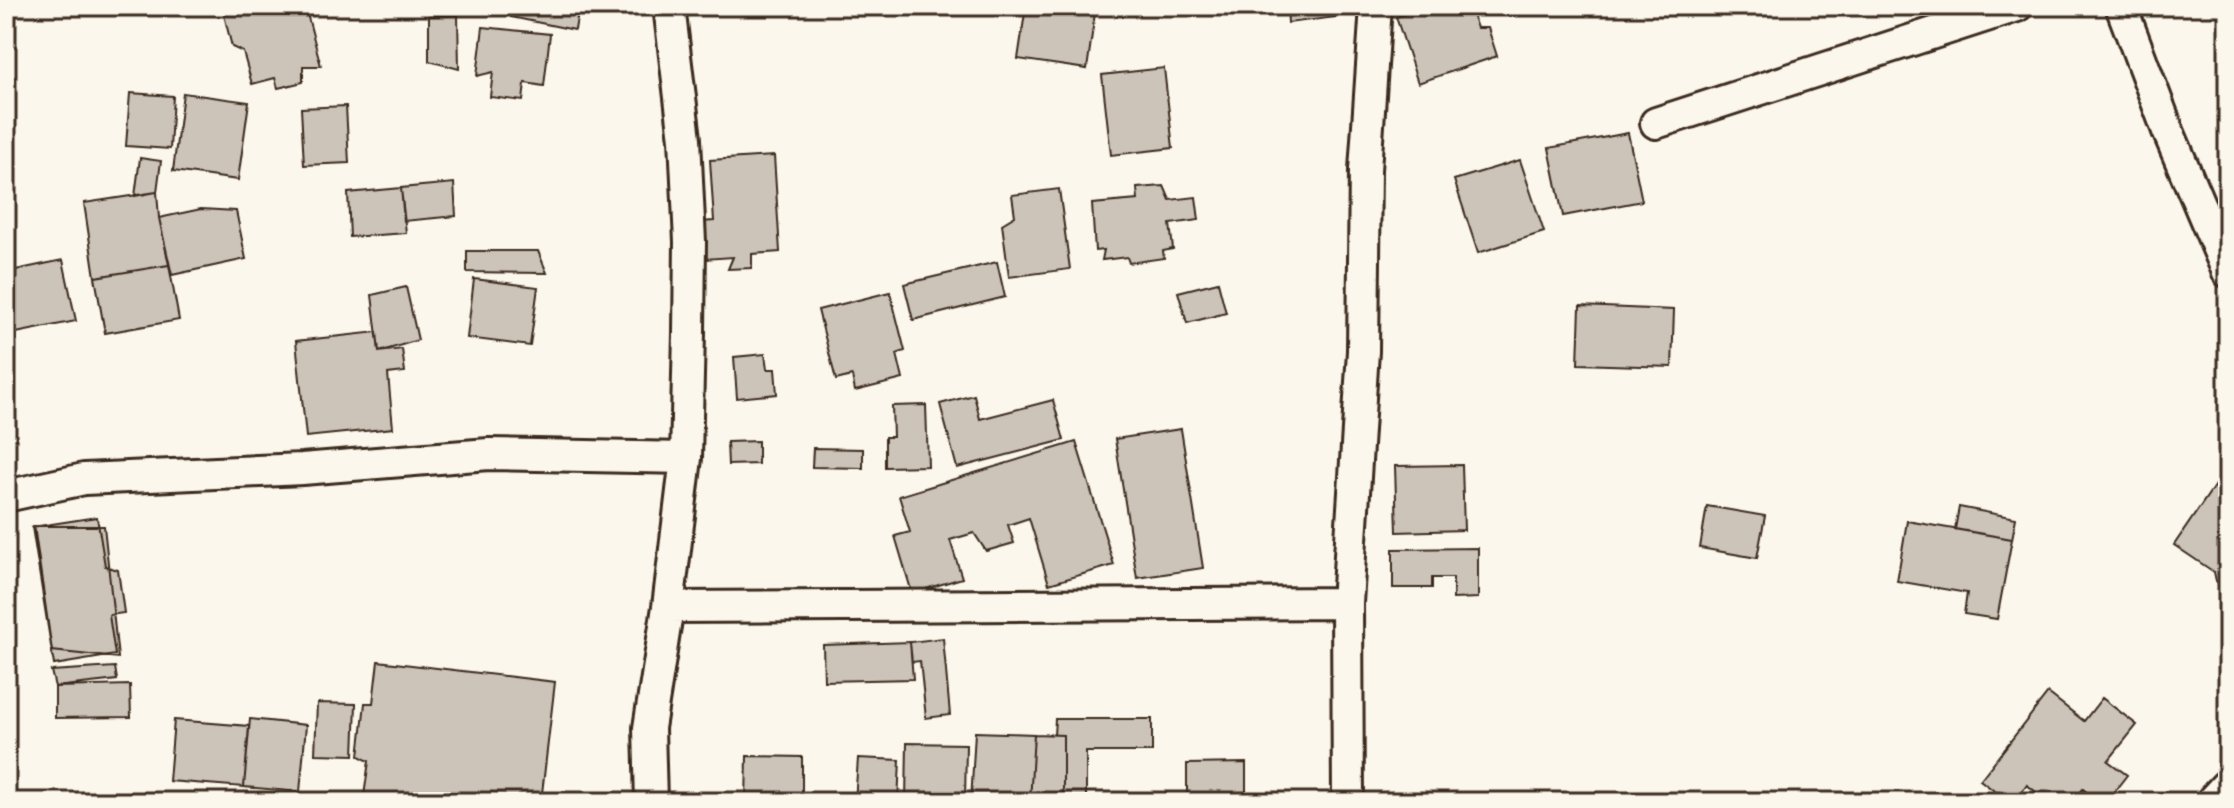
<svg xmlns="http://www.w3.org/2000/svg" width="2234" height="808" viewBox="0 0 2234 808" font-family="'Playpen Sans',sans-serif">
<style>
.building{fill:#ccc4b9;stroke:#3b2a1e;stroke-width:2}
.lines{fill:none;stroke-linecap:round;stroke-linejoin:round}
.minor-casing{stroke:#3b2a1e;stroke-width:36}
.tertiary-casing{stroke:#3b2a1e;stroke-width:42}
.minor{stroke:#fbf7ec;stroke-width:30}
.tertiary{stroke:#fbf7ec;stroke-width:36}
</style>
<rect width="100%" height="100%" fill="#fbf7ec"/>
<filter id="ink" filterUnits="userSpaceOnUse"><feTurbulence type="fractalNoise" baseFrequency=".0125" numOctaves="2"/><feDisplacementMap in="SourceGraphic" scale="16" xChannelSelector="R" yChannelSelector="G"/><feConvolveMatrix kernelMatrix="1 2 1 2 8 2 1 2 1" color-interpolation-filters="sRGB"/></filter>
<g filter="url(#ink)">
<path class="building" d="M260,6H305L321,66H303V82L278,88L275,78L252,84L243,52L232,47L224,15Z
M513,6H579L575,30L511,17Z
M1026,6H1096L1087,69L1018,59Z
M1287,6H1336L1337,17L1288,23Z
M1417,6H1469L1477,28H1488L1497,56L1418,83L1396,17L1418,10Z
M458,15L459,69L429,61V16Z
M483,27L550,34L544,86L525,83L523,101L490,97L493,72L477,76Z
M1164,68L1173,148L1111,155L1102,75Z
M130,93L173,96L170,149L126,146Z
M183,93L249,102L238,180L173,171Z
M346,106L349,163L304,165L301,108Z
M1628,133L1642,201L1563,216L1549,148Z
M774,156L780,252L752,254V268L728,269L733,257L704,259L701,222L714,221L710,160Z
M140,158L161,161L157,192L135,196Z
M1520,160L1544,232L1478,253L1454,180Z
M454,183L456,216L404,221L401,188Z
M1164,186L1170,200L1196,197L1199,220L1170,224L1173,249L1163,251L1164,258L1129,263L1127,257L1102,260L1104,250L1095,251L1092,204L1138,200L1137,188Z
M401,188L406,233L350,237L348,193Z
M1059,189L1070,269L1009,277L1002,224L1015,216L1012,195Z
M157,192L159,218L169,265L95,277L84,203Z
M201,209L236,211L246,259L172,275L159,218Z
M467,251H538L547,273L467,272Z
M63,260L76,321L6,335V272Z
M997,262L1005,297L913,320L904,284Z
M169,265L179,320L105,333L95,277Z
M474,279L538,287L530,346L467,338Z
M1218,282L1226,313L1187,323L1178,292Z
M406,287L418,340L379,352L372,295Z
M890,292L905,351L897,354L903,379L855,391L852,376L836,380L818,310Z
M1580,306L1674,310L1672,367L1578,364Z
M377,332L379,352L402,349L405,372L388,374L393,428L306,437L296,341Z
M765,354L767,369H775L777,394L737,398L734,357Z
M974,395L980,419L1053,400L1064,440L957,468L940,404Z
M926,405L928,466L885,467V437H893L892,406Z
M1181,429L1203,568L1137,578L1115,439Z
M758,441V464L728,465L727,442Z
M1076,442L1114,565L1049,584L1029,518L1008,525L1014,543L986,551L974,533L950,540L962,578L912,593L895,536L910,532L899,496Z
M813,448L863,449V468L812,467Z
M1462,465L1464,530L1397,532L1395,466Z
M2215,485L2228,494V591L2216,581L2214,572L2174,545Z
M1707,506L1765,516L1757,558L1700,548Z
M1959,507L2016,518L2012,539L1955,529Z
M97,517L105,566L118,570L124,613L109,615L115,655L54,665L32,527Z
M1907,521L2012,539L1997,619L1964,614L1967,593L1897,581Z
M34,526H104L118,658L52,651Z
M1478,548V598L1453,599V578H1432V588H1393V549Z
M943,638L950,715L926,718L920,661L912,662L910,642Z
M910,642L913,679L824,681L823,645Z
M378,661L555,682L541,802H411L364,796L369,761L359,756L365,703H373Z
M115,667L117,680L55,687L51,671Z
M130,685L131,717L55,718V687Z
M2048,693L2084,721L2102,698L2137,725L2108,761L2127,775L2106,802H2098L2083,789L2073,802H2049L2027,785L2014,802H2009L1980,780Z
M317,703L356,704L354,755L315,754Z
M250,719L306,725L300,792L244,787Z
M1055,719H1152V752H1086V802H1063V735H1054Z
M174,720L249,726L244,787L169,781Z
M975,732L1034,734L1030,802H971Z
M1034,734L1063,735V802H1030Z
M907,743L966,744L965,802H906Z
M747,756L802,757V802H746Z
M858,758L900,760L898,802H855Z
M1246,763V802H1187V764Z"/>
<g class="lines">
<defs>
<path id="minor" d="M2121,6L2168,131L2228,272
M1656,123L2017,6
M6,496L84,479L302,469L489,454L686,458
M668,607L1347,603
M651,802L649,728L668,607L686,458L689,333L690,242L685,139L669,6
M1348,802L1347,603L1363,351L1365,170L1376,6"/>
<path id="tertiary" d="M2215,802L2228,788"/>
</defs>
<use href="#minor" class="minor-casing"/>
<use href="#tertiary" class="tertiary-casing"/>
<use href="#minor" class="minor"/>
<use href="#tertiary" class="tertiary"/>
</g>
</g>
<rect width="2234" height="808" fill="none" stroke="#fbf7ec" stroke-width="32"/>
<rect x="16" y="16" width="2202" height="776" fill="none" stroke="#3b2a1e" stroke-width="3" filter="url(#ink)"/>
</svg>
